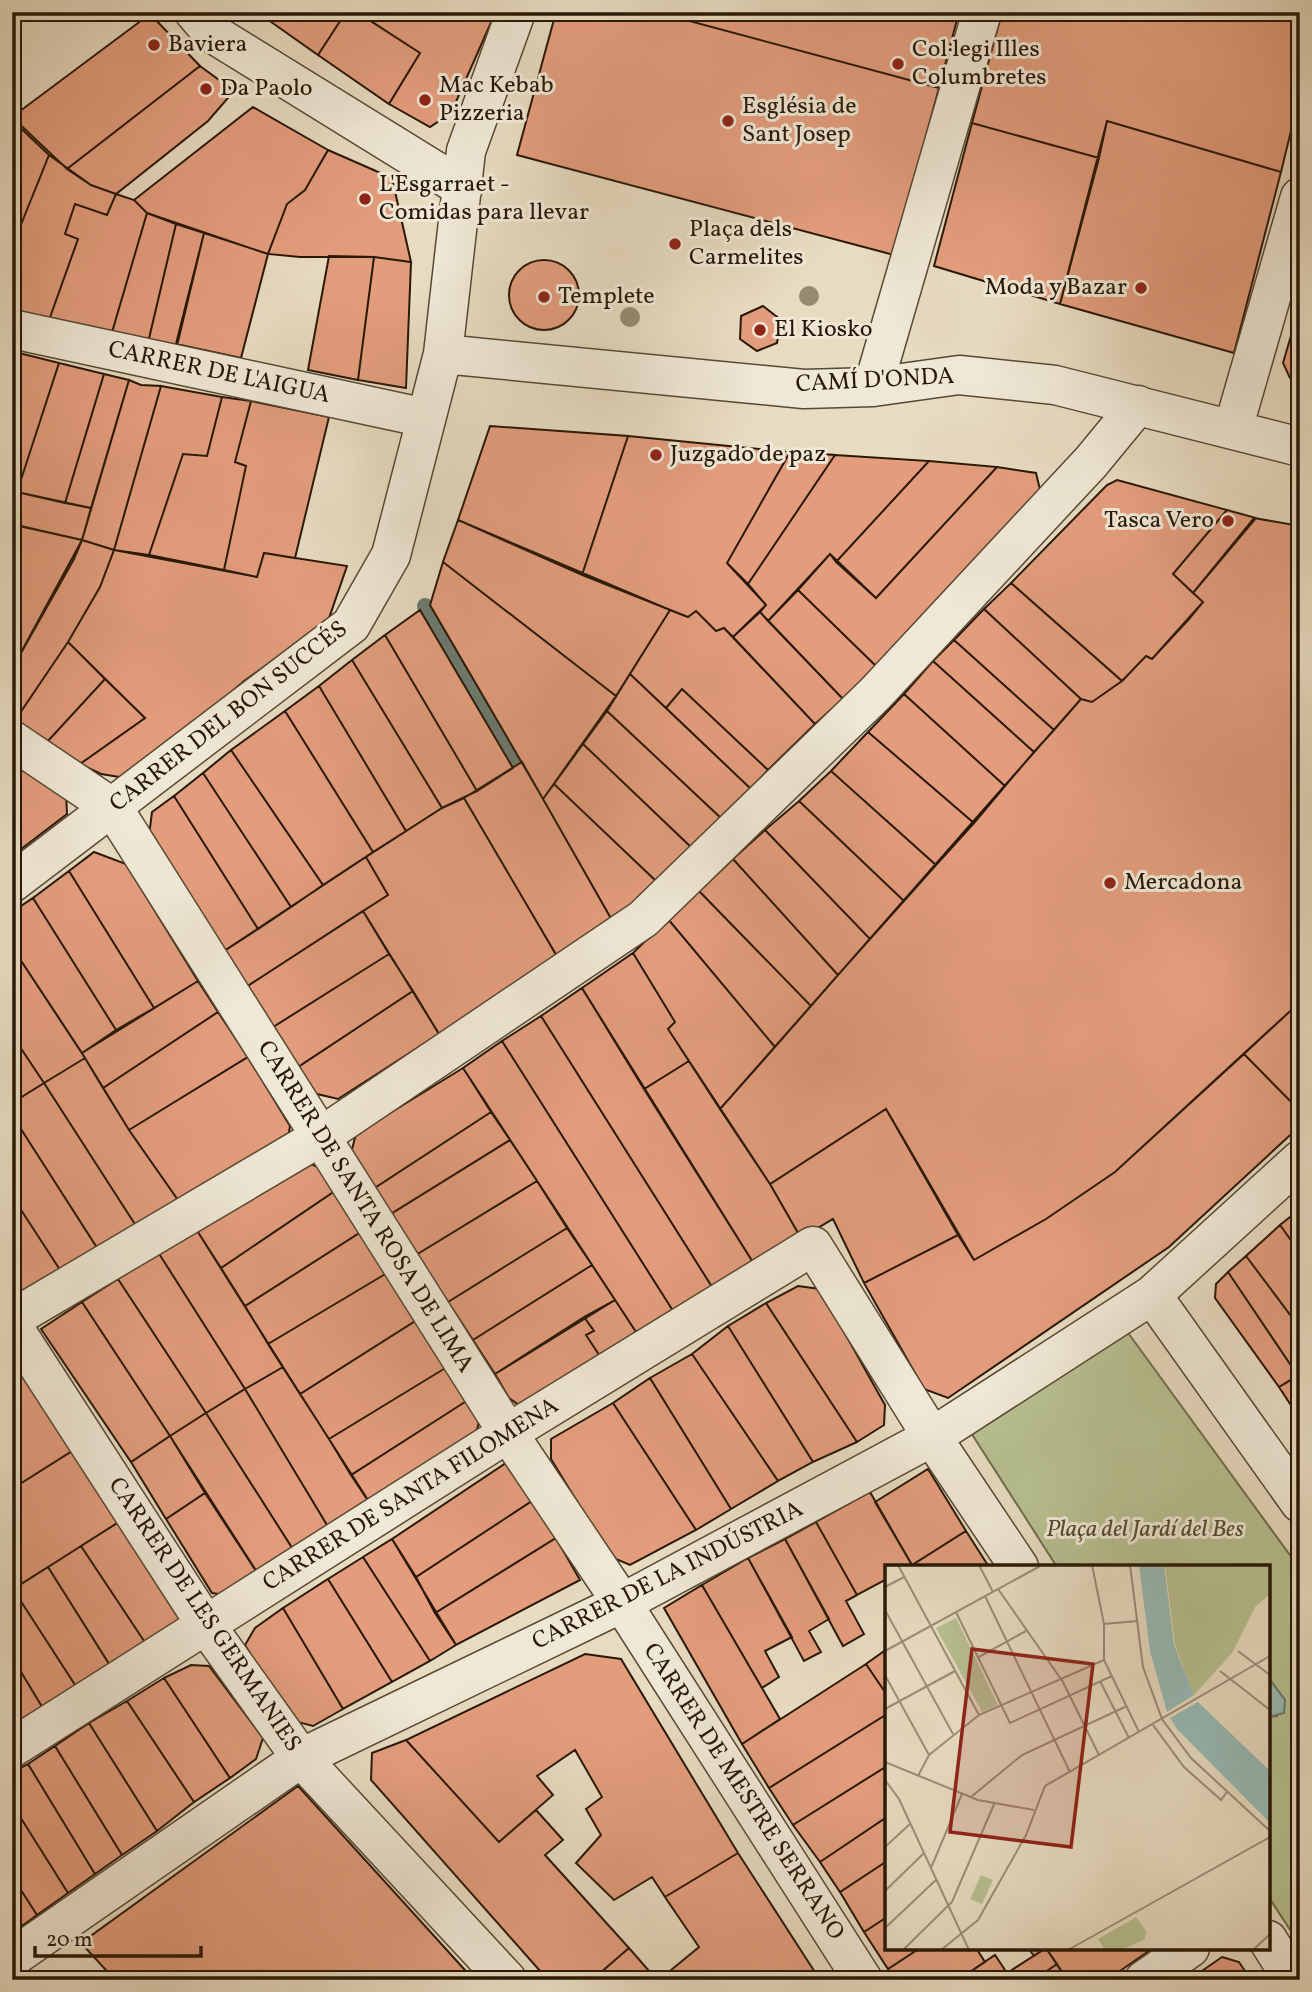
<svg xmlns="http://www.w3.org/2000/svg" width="1312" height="1992" viewBox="0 0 1312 1992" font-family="Vollkorn,serif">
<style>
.green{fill:#b7c091;stroke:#706c4c;stroke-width:2}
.water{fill:#97bbb6;stroke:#6b7a70;stroke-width:2}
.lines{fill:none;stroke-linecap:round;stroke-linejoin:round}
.stream{stroke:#6b7a70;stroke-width:16}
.building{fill:#e39d7d;stroke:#291806;stroke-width:2}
.minor-casing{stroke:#584934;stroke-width:41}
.minor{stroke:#efe8d6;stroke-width:38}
.tree{fill:#968b71}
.poi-dot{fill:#8f2418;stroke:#efe8d6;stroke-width:2.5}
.labels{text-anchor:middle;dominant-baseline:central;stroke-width:6;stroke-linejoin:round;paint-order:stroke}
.poi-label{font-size:24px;fill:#291806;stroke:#efe8d6;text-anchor:start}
.street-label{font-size:24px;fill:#291806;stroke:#efe8d6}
.park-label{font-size:24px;font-style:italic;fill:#544a30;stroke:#efe8d6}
.inset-road{fill:none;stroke:#9b8d76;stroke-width:2}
.view{fill:#8f2418;fill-opacity:0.15;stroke:#8f2418;stroke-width:3.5}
.inset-edge{fill:none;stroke:#291806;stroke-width:3.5}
</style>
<rect width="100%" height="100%" fill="#e7dbc0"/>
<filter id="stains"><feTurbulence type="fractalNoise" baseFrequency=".00286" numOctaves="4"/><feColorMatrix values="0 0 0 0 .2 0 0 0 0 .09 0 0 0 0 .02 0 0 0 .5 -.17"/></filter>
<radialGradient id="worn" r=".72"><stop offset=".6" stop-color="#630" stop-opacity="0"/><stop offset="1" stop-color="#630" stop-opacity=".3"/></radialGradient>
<path class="green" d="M1126,1330L1300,1569V1945L1268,1896V1717L1277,1716L1285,1700L1268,1677V1567H1057L968,1428Z"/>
<path class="water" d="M1268,1677L1285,1700L1284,1713L1268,1717Z"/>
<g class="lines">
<path class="stream" d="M425,606L517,766"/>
</g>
<path class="building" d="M257,12H346L318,55Z
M346,12H357L420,53L389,104L318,55Z
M357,12H379L372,22Z
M379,12H484L493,18L451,113L430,127L389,104L420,53L372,22Z
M556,12H656L939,88L894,255L517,155Z
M656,12H959L939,88Z
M1002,12H1300V94L1281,172L1107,121L1099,158L972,123Z
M150,14L200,66L67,169L12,117Z
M200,66L234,91L208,121L116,194L91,185L67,169Z
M253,107L328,150L305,190L287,204L268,254L147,213L134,200Z
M12,120L49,155L12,247Z
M1107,121L1281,172L1234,353L1060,304Z
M972,123L1099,158L1060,304L934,266Z
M328,150L392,178L411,262L374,257H300L268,254L287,204L305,190Z
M49,155L91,185L116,194L107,215L75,204L65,234L78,239L48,323L12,312V247Z
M116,194L134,200L147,213L110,339L48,323L78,239L65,234L75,204L107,215Z
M147,213L176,224L147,347L110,339Z
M176,224L204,233L175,354L147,347Z
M204,233L268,254L241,358L176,344Z
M329,256L374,257L358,380L308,370Z
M374,257L411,262L406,388L358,380Z
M509 295a35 35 0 1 1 70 0a35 35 0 1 1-70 0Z
M1300,305V380L1290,378L1283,363Z
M763,306L781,320L777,343L757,351L740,339L741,316Z
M15,352L59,363L17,492L91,508L82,540L12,524V359Z
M59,363L104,374L65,503L17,492Z
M104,374L129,380L91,508L65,503Z
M129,380L141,385L161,386L114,550L82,540Z
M161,386L222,397L207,456L183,454L149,555L114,550Z
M222,397L251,401L235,462L246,466L224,570L149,555L183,454L207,456Z
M251,401L329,417L295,558L264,553L257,577L224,570L246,466L235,462Z
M490,426L628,436L582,575L458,520Z
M628,436L790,452L727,563L766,605L733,637L724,628L716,631L696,611L688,617L582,575Z
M790,452L835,455L748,584L727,563Z
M835,455L929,461L836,562L830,554L768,621L760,612L766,605L748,584Z
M929,461L997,467L876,598L836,562Z
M997,467L1036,473L1042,498L877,667L798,590L830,554L876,598Z
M1117,480L1227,510L1173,574L1203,602L1152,659L1146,656L1122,681L1011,583L1107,485Z
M1227,510L1256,518L1193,593L1173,574Z
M1254,518L1300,526V1002L1115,1172L1046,1219L974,1260L886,1109L770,1184L720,1109L1081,699L1092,702L1122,681L1146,656L1152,659L1189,619L1203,602L1193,593Z
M458,520L670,610L616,696L443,562Z
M12,524L19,526L12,540Z
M19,526L82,540L12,669V540Z
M82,540L114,550L100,587L68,642L14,722L12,669L74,559Z
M114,550L257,577L264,553L347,566L328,621L244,681L131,779L101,774L80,764L145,718L68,642L100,587Z
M443,562L616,696L543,799L430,605Z
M1011,583L1122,681L1092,702L1081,699L984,609Z
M798,590L877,667L843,699L768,621Z
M984,609L1081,699L1054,730L954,640Z
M420,610L513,768L477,791L385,635Z
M670,610L688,617L696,611L716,631L724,628L815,724L768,770L682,689L666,708L630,674Z
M760,612L843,699L815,724L733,637Z
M385,635L477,791L442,808L352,660Z
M954,640L1054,730L1034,752L933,661Z
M68,642L105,679L47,742L14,722Z
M352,660L442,808L406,831L319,686Z
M933,661L1034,752L1005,786L904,694Z
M630,674L751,789L722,819L607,711Z
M105,679L145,718L80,764L47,742Z
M319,686L406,831L373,852L285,711Z
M682,689L768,770L751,789L666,708Z
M904,694L1005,786L974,823L868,732Z
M285,711L373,852L323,885L231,750Z
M607,711L722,819L692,848L583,744Z
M868,732L974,823L936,865L831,771Z
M583,744L692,848L656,881L554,784Z
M231,750L323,885L291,907L203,773Z
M12,758L66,793L67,814L12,856Z
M522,762L613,922L558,958L464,798Z
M831,771L936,865L904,901L799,801Z
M203,773L291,907L258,929L174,796Z
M554,784L656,881L613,922L543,799Z
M174,796L258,929L221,953L149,836L152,812Z
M464,798L558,958L439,1034L363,911L388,895L366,857L442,808Z
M799,801L904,901L870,939L765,830Z
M765,830L870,939L838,975L733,859Z
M94,852L126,864L198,981L154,1008L69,871Z
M366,857L388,895L243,989L221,953Z
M733,859L838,975L811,1006L699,891Z
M69,871L154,1008L116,1030L33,898Z
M699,891L811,1006L775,1047L668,919Z
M33,898L116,1030L82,1053L12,947V912Z
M363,911L389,954L270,1029L243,989Z
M668,919L775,1047L720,1109L668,1029L675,1022L633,953Z
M12,947L85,1058L44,1083L12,1035Z
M633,953L675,1022L668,1029L689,1061L644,1089L582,988Z
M389,954L413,991L295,1069L270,1029Z
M198,981L218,1012L103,1088L82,1053Z
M582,988L754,1264L714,1290L541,1016Z
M413,991L439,1034L338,1099L313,1093L295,1069Z
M1300,1002V1111L1244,1054Z
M218,1012L248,1057L129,1130L103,1088Z
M541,1016L714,1290L675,1314L502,1041Z
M12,1035L44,1083L12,1103Z
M502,1041L675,1314L640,1338L463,1068Z
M1244,1054L1300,1111V1126L1169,1247L948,1398L924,1389L864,1283L958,1235L974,1260L1046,1219L1115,1172Z
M248,1057L290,1126L288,1139L180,1203L129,1130Z
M85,1058L129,1130L180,1203L138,1229L44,1083Z
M689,1061L770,1184L801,1238L754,1264L644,1089Z
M463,1068L491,1112L373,1189L351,1153L356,1134Z
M44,1083L138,1229L101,1254L12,1115V1103Z
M886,1109L958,1235L864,1283L833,1219L801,1238L770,1184Z
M491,1112L510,1140L389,1215L373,1189Z
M12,1115L101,1254L64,1276L12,1196Z
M510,1140L537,1181L416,1255L389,1215Z
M302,1160L320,1168L335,1191L221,1268L196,1229Z
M537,1181L567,1228L448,1302L416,1255Z
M335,1191L361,1232L245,1306L221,1268Z
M12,1196L64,1276L32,1297L12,1291Z
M1300,1209V1253L1280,1225Z
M1280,1225L1300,1253V1328L1246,1256Z
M567,1228L592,1265L473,1340L448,1302Z
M196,1229L283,1367L245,1389L158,1252Z
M361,1232L387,1273L268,1344L245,1306Z
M158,1252L245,1389L206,1413L118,1279Z
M1246,1256L1300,1328L1298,1376L1228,1272Z
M592,1265L615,1300L495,1374L473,1340Z
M1228,1272L1298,1376L1279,1387L1215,1298L1216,1284Z
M387,1273L417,1320L300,1394L268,1344Z
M118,1279L206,1413L170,1436L82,1302Z
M798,1286L820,1289L885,1405L884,1425L857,1442L766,1303Z
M615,1300L640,1338L603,1361L586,1335L594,1331L584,1317Z
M82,1302L170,1436L131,1462L41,1329Z
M766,1303L857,1442L813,1462L728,1326Z
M584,1317L594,1331L586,1335L603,1361L519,1405L509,1398L495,1374Z
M417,1320L447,1367L329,1439L300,1394Z
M728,1326L813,1462L778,1481L692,1354Z
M12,1354L77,1448L12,1489Z
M692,1354L778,1481L731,1509L650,1378Z
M283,1367L371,1505L330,1530L245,1389Z
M447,1367L468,1400L351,1475L329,1439Z
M1300,1374V1414L1298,1416L1279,1387Z
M650,1378L731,1509L696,1530L613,1403Z
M245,1389L330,1530L296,1554L206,1413Z
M468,1400L480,1418L475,1437L371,1505L351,1475Z
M613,1403L696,1530L630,1565L611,1557L551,1459V1439Z
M206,1413L296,1554L260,1577L170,1436Z
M170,1436L205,1493L166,1519L131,1462Z
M77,1448L122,1520L12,1590V1489Z
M509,1461L532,1501L416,1577L392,1539Z
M928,1469L966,1531L912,1565L875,1502Z
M870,1492L912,1565L887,1567V1579L857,1595L816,1522Z
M205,1493L260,1577L231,1596L212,1593L166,1519Z
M532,1501L556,1538L435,1613L416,1577Z
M122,1520L182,1622L146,1644L81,1546Z
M816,1522L857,1595L846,1601L864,1634L843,1646L785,1539Z
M966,1531L989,1567H912V1565Z
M556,1538L580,1580L456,1645L435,1613Z
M392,1539L456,1645L430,1661L363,1557Z
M785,1539L829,1619L809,1631L821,1652L804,1661L748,1558Z
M81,1546L146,1644L111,1667L48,1567Z
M363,1557L430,1661L392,1682L328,1579Z
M748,1558L792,1637L765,1651L779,1677L762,1688L702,1585Z
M48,1567L111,1667L77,1688L13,1589Z
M328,1579L392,1682L343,1709L283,1608Z
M702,1585L780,1719L742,1744L664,1608Z
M13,1589L77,1688L44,1710L12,1657Z
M283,1608L343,1709L313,1726L290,1720L245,1645L255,1628Z
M887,1649V1695L866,1664Z
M585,1654L621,1659L738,1853L665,1897L652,1877L614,1900L576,1863L601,1835L586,1809L602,1797L575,1750L537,1776L553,1795L499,1842L406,1740Z
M12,1657L44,1710L12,1732Z
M866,1664L887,1695V1714L769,1788L742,1744Z
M191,1665L209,1666L263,1738L256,1759L230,1778L164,1678Z
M164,1678L230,1778L194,1802L127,1701Z
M127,1701L194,1802L157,1831L89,1723Z
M887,1714V1766L793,1825L769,1788Z
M89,1723L157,1831L122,1855L55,1746Z
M406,1740L499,1842L536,1810L563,1840L545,1855L629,1948L592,1980H548L371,1780L372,1753Z
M55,1746L122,1855L95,1874L28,1764Z
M28,1764L95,1874L68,1893L12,1804V1772Z
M887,1766V1817L820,1862L793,1825Z
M298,1786L474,1980H115L81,1943Z
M12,1804L68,1893L37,1915L12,1876Z
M887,1817V1861L840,1892L820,1862Z
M738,1853L820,1980H659L699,1947L665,1897Z
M887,1861V1917L864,1932L840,1892Z
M12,1876L37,1915L12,1933Z
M887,1917V1948H920L888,1969L864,1932Z
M629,1948L657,1980H592Z
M920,1948H976L985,1962L958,1980H895L888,1969Z
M1028,1948H1046L1034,1956Z
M1046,1948H1153L1107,1980H1067Z
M1046,1948L1057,1964L1034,1980H958L995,1955L1007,1973Z
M1222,1957L1239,1962L1251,1980H1189Z
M1057,1964L1067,1980H1034Z"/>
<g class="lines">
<defs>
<path id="minor" d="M194,12L212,33L463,188
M12,329L426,418
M443,354L804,389L873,387L959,375L1055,385L1300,447
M873,387L982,12
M1233,429L1300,197
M12,740L113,808L508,1433L622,1603L863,1980
M12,883L351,625L391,555L443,354L466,151L516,12
M1152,1295L1300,1503
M12,1319L320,1137L643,919L875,694L1091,462L1138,405
M12,1325L206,1625L301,1758L507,1980
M12,1748L508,1433L813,1246L932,1437L1019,1567
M1268,1940L1293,1980
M12,1958L301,1758L622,1603L932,1437L1152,1295L1300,1160
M1144,1980L1190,1948"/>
</defs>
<use href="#minor" class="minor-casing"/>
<use href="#minor" class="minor"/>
</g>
<g class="tree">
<circle cx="809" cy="296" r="10"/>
<circle cx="630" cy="317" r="10"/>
</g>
<g class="poi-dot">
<circle cx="154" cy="45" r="7"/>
<circle cx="898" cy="64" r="7"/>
<circle cx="206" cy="89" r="7"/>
<circle cx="425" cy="100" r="7"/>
<circle cx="728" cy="121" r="7"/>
<circle cx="365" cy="199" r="7"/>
<circle cx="675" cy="244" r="7"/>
<circle cx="1141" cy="288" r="7"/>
<circle cx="544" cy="297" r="7"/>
<circle cx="760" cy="330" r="7"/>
<circle cx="656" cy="455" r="7"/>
<circle cx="1228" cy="521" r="7"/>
<circle cx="1110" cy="883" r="7"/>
</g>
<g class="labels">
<g class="poi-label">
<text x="168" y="45">Baviera</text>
<text x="912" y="50">Col·legi Illes<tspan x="912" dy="28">Columbretes</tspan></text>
<text x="439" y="86">Mac Kebab<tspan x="439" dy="28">Pizzeria</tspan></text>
<text x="220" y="89">Da Paolo</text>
<text x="742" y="107">Església de<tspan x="742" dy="28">Sant Josep</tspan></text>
<text x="379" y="185">L'Esgarraet -<tspan x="379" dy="28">Comidas para llevar</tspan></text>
<text x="689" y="230">Plaça dels<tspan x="689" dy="28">Carmelites</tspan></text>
<text x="1127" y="288" text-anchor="end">Moda y Bazar</text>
<text x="558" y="297">Templete</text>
<text x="774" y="330">El Kiosko</text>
<text x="670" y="455">Juzgado de paz</text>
<text x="1214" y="521" text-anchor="end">Tasca Vero</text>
<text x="1124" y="883">Mercadona</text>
</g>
<g class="street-label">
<text transform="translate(219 373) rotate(12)">CARRER DE L'AIGUA</text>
<text transform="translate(875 381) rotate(-3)">CAMÍ D'ONDA</text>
<text transform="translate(229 717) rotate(-38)">CARRER DEL BON SUCCÉS</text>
<text transform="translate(365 1207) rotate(58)">CARRER DE SANTA ROSA DE LIMA</text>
<text transform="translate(411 1495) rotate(-32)">CARRER DE SANTA FILOMENA</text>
<text transform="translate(668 1576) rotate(-27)">CARRER DE LA INDÚSTRIA</text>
<text transform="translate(204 1615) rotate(56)">CARRER DE LES GERMANIES</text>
<text transform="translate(743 1792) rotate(57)">CARRER DE MESTRE SERRANO</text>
</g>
<g class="park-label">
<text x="1145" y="1530">Plaça del Jardí del Bes</text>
</g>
</g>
<g transform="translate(885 1565)">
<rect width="385" height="385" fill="#e7dbc0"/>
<path d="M385,0V29L370,42L347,88L309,130L290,80L280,0ZM71,53L113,140L97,147L51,63ZM96,310L108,315L97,339L85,334ZM251,352L261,366L260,374L236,385H220L213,374Z" fill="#b7c091"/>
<path d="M279,0L289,80L309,130L282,147L265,86L254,0ZM313,137L385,206V258L292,164L285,153Z" fill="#97bbb6"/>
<path class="inset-road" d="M13,0L94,150M94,0L108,27M207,0L219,59V95L254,167M245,0L258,102L277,154L306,193L385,266M0,22L19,12M113,24L178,117L214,190M100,31L185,207M0,45L68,169M71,47L125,158L227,111M219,59L252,56M0,86L157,0M353,86L385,110M92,93L141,66M335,106L385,145M0,110L44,190M215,116L244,173M0,144L70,106M268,160L299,202L336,235L342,227M0,197L93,235L149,245M33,211L44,190L94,150L219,95M0,215L14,234L84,385M86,232L137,190L242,141M0,282L25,259M46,303L77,229M0,326L39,288M0,363L52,314M18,385L67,337L110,237M56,385L93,355L141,270L160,221L385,91M183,385L385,272M368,385L385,369"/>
<path class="view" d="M87,84L208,99L186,282L65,267Z"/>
<rect width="385" height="385" class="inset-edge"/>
</g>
<rect width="1312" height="1992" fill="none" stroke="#e7dbc0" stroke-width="42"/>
<rect x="14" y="14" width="1284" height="1964" fill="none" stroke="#291806" stroke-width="3.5"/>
<rect x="21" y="21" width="1270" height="1950" fill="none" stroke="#291806" stroke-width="2"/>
<path d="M35 1946v10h166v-10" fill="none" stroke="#291806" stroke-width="3.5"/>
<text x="46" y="1946" font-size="21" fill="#291806" stroke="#efe8d6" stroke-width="5" paint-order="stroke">20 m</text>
<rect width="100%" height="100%" filter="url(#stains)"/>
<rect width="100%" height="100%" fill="url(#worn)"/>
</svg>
